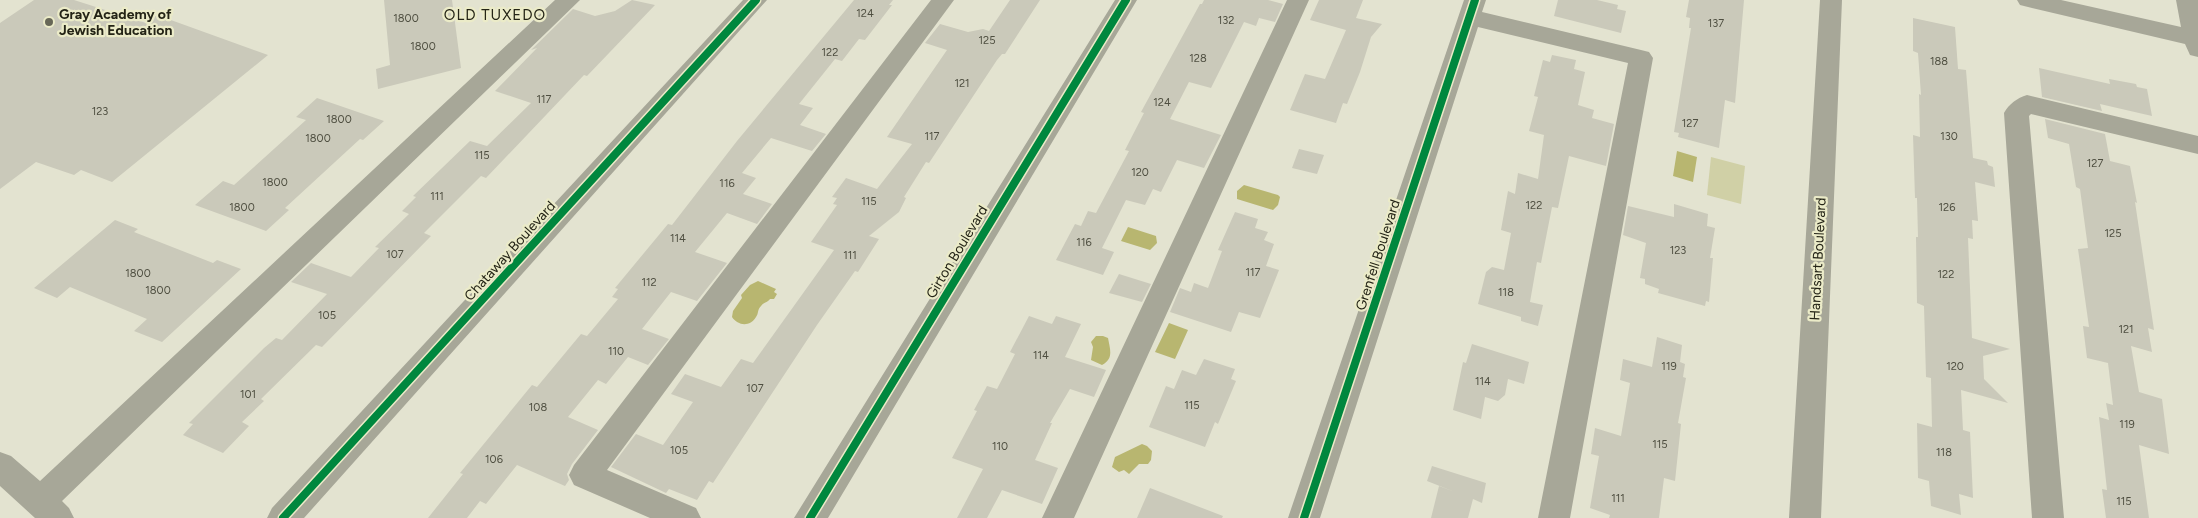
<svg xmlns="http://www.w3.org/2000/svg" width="2198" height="518" viewBox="0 0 2198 518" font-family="Figtree,sans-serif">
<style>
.green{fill:#d0d0a6}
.water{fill:#b8b670}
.building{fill:#cac9ba}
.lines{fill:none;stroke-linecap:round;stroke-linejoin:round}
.minor{fill:#a7a798;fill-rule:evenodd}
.cycleway-casing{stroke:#ebebc8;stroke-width:11}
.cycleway{stroke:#00873e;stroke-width:8}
.poi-dot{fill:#676757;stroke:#ebebc8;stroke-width:2}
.labels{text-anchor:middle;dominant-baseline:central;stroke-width:4.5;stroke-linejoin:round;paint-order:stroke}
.number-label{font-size:11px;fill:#4f4f41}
.poi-label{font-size:14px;font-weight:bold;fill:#242416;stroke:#ebebc8;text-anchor:start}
.street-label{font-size:14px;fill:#242416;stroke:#ebebc8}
.neighbourhood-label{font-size:15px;letter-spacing:1px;fill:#242416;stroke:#ebebc8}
</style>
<rect width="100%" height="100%" fill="#e3e3d0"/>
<path class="green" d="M1711,157L1745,166L1741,204L1707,195Z"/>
<path class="water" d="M1677,151L1697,157L1693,182L1673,176Z
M1244,185L1278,195L1280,197L1278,205L1273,210L1237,199V191Z
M1128,227L1156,236L1157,243L1150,250L1121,241Z
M758,281L776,289L774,292L777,294L774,299H770C767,303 764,302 761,306C757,310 759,313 756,317C750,327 738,326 732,317L733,311L742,298L741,295L750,285Z
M1169,323L1188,330L1175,359L1155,352Z
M1096,336H1103L1108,338C1110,349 1114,359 1102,365L1091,360L1093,347L1091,342Z
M1142,444L1147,446L1152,451L1151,460L1148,464H1139L1129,474L1124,470L1119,472L1112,467L1115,457Z"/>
<path class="building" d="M34,0H74L146,23L157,15L268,55L112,182L81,170L74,175L36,162L0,189V23Z
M384,0H452L461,68L378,89L376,69L390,65Z
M632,0L655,5L587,76L584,75L486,178L481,176L424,233L431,236L322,347L316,345L261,399L264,401L242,422L249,426L223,453L183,435L193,424L189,423L264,348L276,338L282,340L327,294L291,282L311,263L351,277L379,248L375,247L409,214L402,211L416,197L413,196L470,141L487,146L531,103L495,91L537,48L531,50L573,9L595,16L615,11Z
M854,0H893L889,5H892L865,40L859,39L842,61L835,59L799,104L813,108L800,125L826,134L812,151L771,138L742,173L756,178L743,194L772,204L757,224L727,213L695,252L727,263L697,301L671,292L642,329L669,339L648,365L628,357L606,384L598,380L568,417L598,430L572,464L567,474L569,480L565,486L517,465L486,504L480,501L467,518H428L463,474L460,473L532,385L537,387L581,334L587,336L618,299L612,297L618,289L615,288L668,224L672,225L737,141Z
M1010,0H1040L1005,54H1002L997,60L929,163L926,162L904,197L906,198L899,212L869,236L879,239L858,272L855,271L817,325L713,483L709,481L697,500L669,489L666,493L611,467L636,434L663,445L693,402L671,394L685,374L721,387L741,359L753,363L834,250L811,242L837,205L833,204L837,198L832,197L846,178L877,189L912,144L887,137L947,50L925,43L940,24L968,32L983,29L989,31Z
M1204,0H1268L1283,4L1275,22L1259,18L1256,26L1244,22L1211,88L1189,82L1170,119L1221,135L1204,168L1177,160L1161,192L1153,189L1145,205L1126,200L1102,248L1114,252L1103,275L1056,260L1075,224L1081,226L1088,211L1096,213L1129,151L1125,150L1144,113L1141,112L1200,4H1202Z
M1319,0H1363L1356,18L1382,24L1371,37L1360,72L1347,104L1343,103L1336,123L1290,110L1305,74L1325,79L1346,30L1310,20Z
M1558,0H1597L1618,5L1617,9L1626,11L1621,33L1554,16Z
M1689,0H1744L1735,103L1725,100L1719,148L1678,137L1679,133L1674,132L1691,28H1689L1690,18L1686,17Z
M1913,18L1955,27L1958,69L1966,70L1973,158L1987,161L1988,165L1993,167L1995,187L1975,182L1978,221L1972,220L1973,239L1968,238L1972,338L2010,349L1983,356L1984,379L2008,403L1961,390L1963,430L1970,432L1973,498L1959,494L1961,515L1931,506L1929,481L1918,478L1917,423L1932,427L1931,378L1926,377L1924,306L1917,303L1916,237H1918L1917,198H1915L1913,135L1920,137L1919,94L1921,95L1918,53L1913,51Z
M1552,55L1576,60L1574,69L1585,72L1578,105L1594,110L1592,118L1614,124L1606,166L1569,156L1558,208L1552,207L1541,263L1537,262L1530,302L1543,305L1538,326L1521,321V317L1478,304L1486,272L1492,267L1504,270L1511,233L1501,230L1508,191L1515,194L1518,173L1538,179L1544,135L1529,131L1538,97L1534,96L1543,60L1550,62Z
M2039,68L2110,84L2109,79L2136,84L2137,87L2147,89L2152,116L2100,104L2102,111L2042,97Z
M317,98L384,121L363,140L360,139L285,208L289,210L266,231L195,205L223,181L234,185L306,120L296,117Z
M2045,119L2105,134L2110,161L2130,166L2137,203L2135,202L2154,330L2148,328L2152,352L2131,346L2139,392L2162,399L2169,454L2139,445L2149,518H2106L2102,489L2107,490L2099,417L2109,420L2106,403L2113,405L2108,363L2087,358L2083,326L2089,327L2078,249L2088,248L2080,189L2076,187L2069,144L2048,138Z
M1299,149L1324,155L1317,174L1292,168Z
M1674,204L1708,214L1707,226L1715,228L1710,258H1713L1709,302L1706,301L1705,306L1658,293L1659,289L1645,284V279L1640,278L1646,243L1623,235L1628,206L1674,217Z
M1235,212L1258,219L1255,228L1268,232L1264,240L1274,244L1266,266L1279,270L1260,318L1239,312L1231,332L1170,312L1180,288L1191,292L1194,283L1208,288L1222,251L1218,250Z
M115,220L138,229L134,232L213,263L217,260L241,269L162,342L134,331L147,319L70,287L57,298L34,288Z
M1119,274L1151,284L1142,302L1109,293Z
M1029,316L1052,324L1056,316L1081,324L1065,357L1106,370L1094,397L1070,389L1050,423H1052L1035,460L1058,468L1042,504L1002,490L987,518H957L983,469L952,458L977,411L974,410L987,386L997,389L1015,354L1010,352Z
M1657,337L1682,345L1680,362L1685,364L1683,377L1686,378L1678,423L1681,424L1675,481L1664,478L1659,518H1609L1610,515L1590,508L1599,456L1591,454L1595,428L1621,436L1630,383L1620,380L1623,359L1652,367Z
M1472,344L1529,362L1524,384L1508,379L1505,395L1498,401L1485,397L1481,419L1453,410L1463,362L1466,363Z
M1204,359L1235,369L1231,379L1236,381L1218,424L1215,422L1205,447L1149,427L1166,386L1174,389L1182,370L1196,375Z
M1432,466L1486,483L1482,503L1473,499L1468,518H1431L1439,486L1455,492L1427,481Z
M1150,488L1223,516L1222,518H1137Z"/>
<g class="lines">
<path class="minor" d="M555,0H580L62,501L69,508L74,518H35L0,486V452L11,456L40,481Z
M743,0H767L304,518H267L272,508Z
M931,0H954L607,470L696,508L701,518H650L574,485L569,475L574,465Z
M1115,0H1137L828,518H794Z
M1287,0H1309L1074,518H1042Z
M1464,0H1486L1482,12L1641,50L1649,52L1653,58L1570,518H1538L1628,63L1478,27L1320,518H1288Z
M1820,0H1842L1821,518H1789Z
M2017,0H2061L2181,27L2176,0H2198V57L2190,55L2185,44L2028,7L2020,5Z
M2027,95L2198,136V154L2031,114L2029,116L2064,518H2032L2004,113C2009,104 2017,98 2027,95Z"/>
<defs>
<path id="cycleway" d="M283,518L756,0
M810,518L1126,0
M1304,518L1475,0"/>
</defs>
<use href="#cycleway" class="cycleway-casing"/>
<use href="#cycleway" class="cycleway"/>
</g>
<circle class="poi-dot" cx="49" cy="22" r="5"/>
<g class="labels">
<g class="number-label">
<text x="865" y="13">124</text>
<text x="406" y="18">1800</text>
<text x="1226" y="20">132</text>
<text x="1716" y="23">137</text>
<text x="987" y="40">125</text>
<text x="423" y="46">1800</text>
<text x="830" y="52">122</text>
<text x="1198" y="58">128</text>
<text x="1939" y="61">188</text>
<text x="962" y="83">121</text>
<text x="544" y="99">117</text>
<text x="1162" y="102">124</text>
<text x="100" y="111">123</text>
<text x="339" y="119">1800</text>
<text x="1690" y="123">127</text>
<text x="932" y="136">117</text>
<text x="1949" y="136">130</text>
<text x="318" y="138">1800</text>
<text x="482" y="155">115</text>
<text x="2095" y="163">127</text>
<text x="1140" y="172">120</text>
<text x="275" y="182">1800</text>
<text x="727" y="183">116</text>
<text x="437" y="196">111</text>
<text x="869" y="201">115</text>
<text x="1534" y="205">122</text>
<text x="242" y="207">1800</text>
<text x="1947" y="207">126</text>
<text x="2113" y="233">125</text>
<text x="678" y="238">114</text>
<text x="1084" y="242">116</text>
<text x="1678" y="250">123</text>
<text x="395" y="254">107</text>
<text x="850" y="255">111</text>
<text x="1253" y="272">117</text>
<text x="138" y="273">1800</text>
<text x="1946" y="274">122</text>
<text x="649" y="282">112</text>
<text x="158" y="290">1800</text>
<text x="1506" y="292">118</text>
<text x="327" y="315">105</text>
<text x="2126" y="329">121</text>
<text x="616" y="351">110</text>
<text x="1041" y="355">114</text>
<text x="1669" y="366">119</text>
<text x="1955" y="366">120</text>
<text x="1483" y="381">114</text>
<text x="755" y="388">107</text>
<text x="248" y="394">101</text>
<text x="1192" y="405">115</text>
<text x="538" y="407">108</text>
<text x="2127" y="424">119</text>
<text x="1660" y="444">115</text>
<text x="1000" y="446">110</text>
<text x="679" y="450">105</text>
<text x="1944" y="452">118</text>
<text x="494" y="459">106</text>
<text x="1618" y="498">111</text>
<text x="2124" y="501">115</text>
</g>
<g class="poi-label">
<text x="59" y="14">Gray Academy of<tspan x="59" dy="16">Jewish Education</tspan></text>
</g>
<g class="street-label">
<text transform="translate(510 251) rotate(-48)">Chataway Boulevard</text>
<text transform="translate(957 252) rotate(-59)">Girton Boulevard</text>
<text transform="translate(1378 255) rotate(-72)">Grenfell Boulevard</text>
<text transform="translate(1818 259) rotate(-87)">Handsart Boulevard</text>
</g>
<g class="neighbourhood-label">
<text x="495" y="15">OLD TUXEDO</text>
</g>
</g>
</svg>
